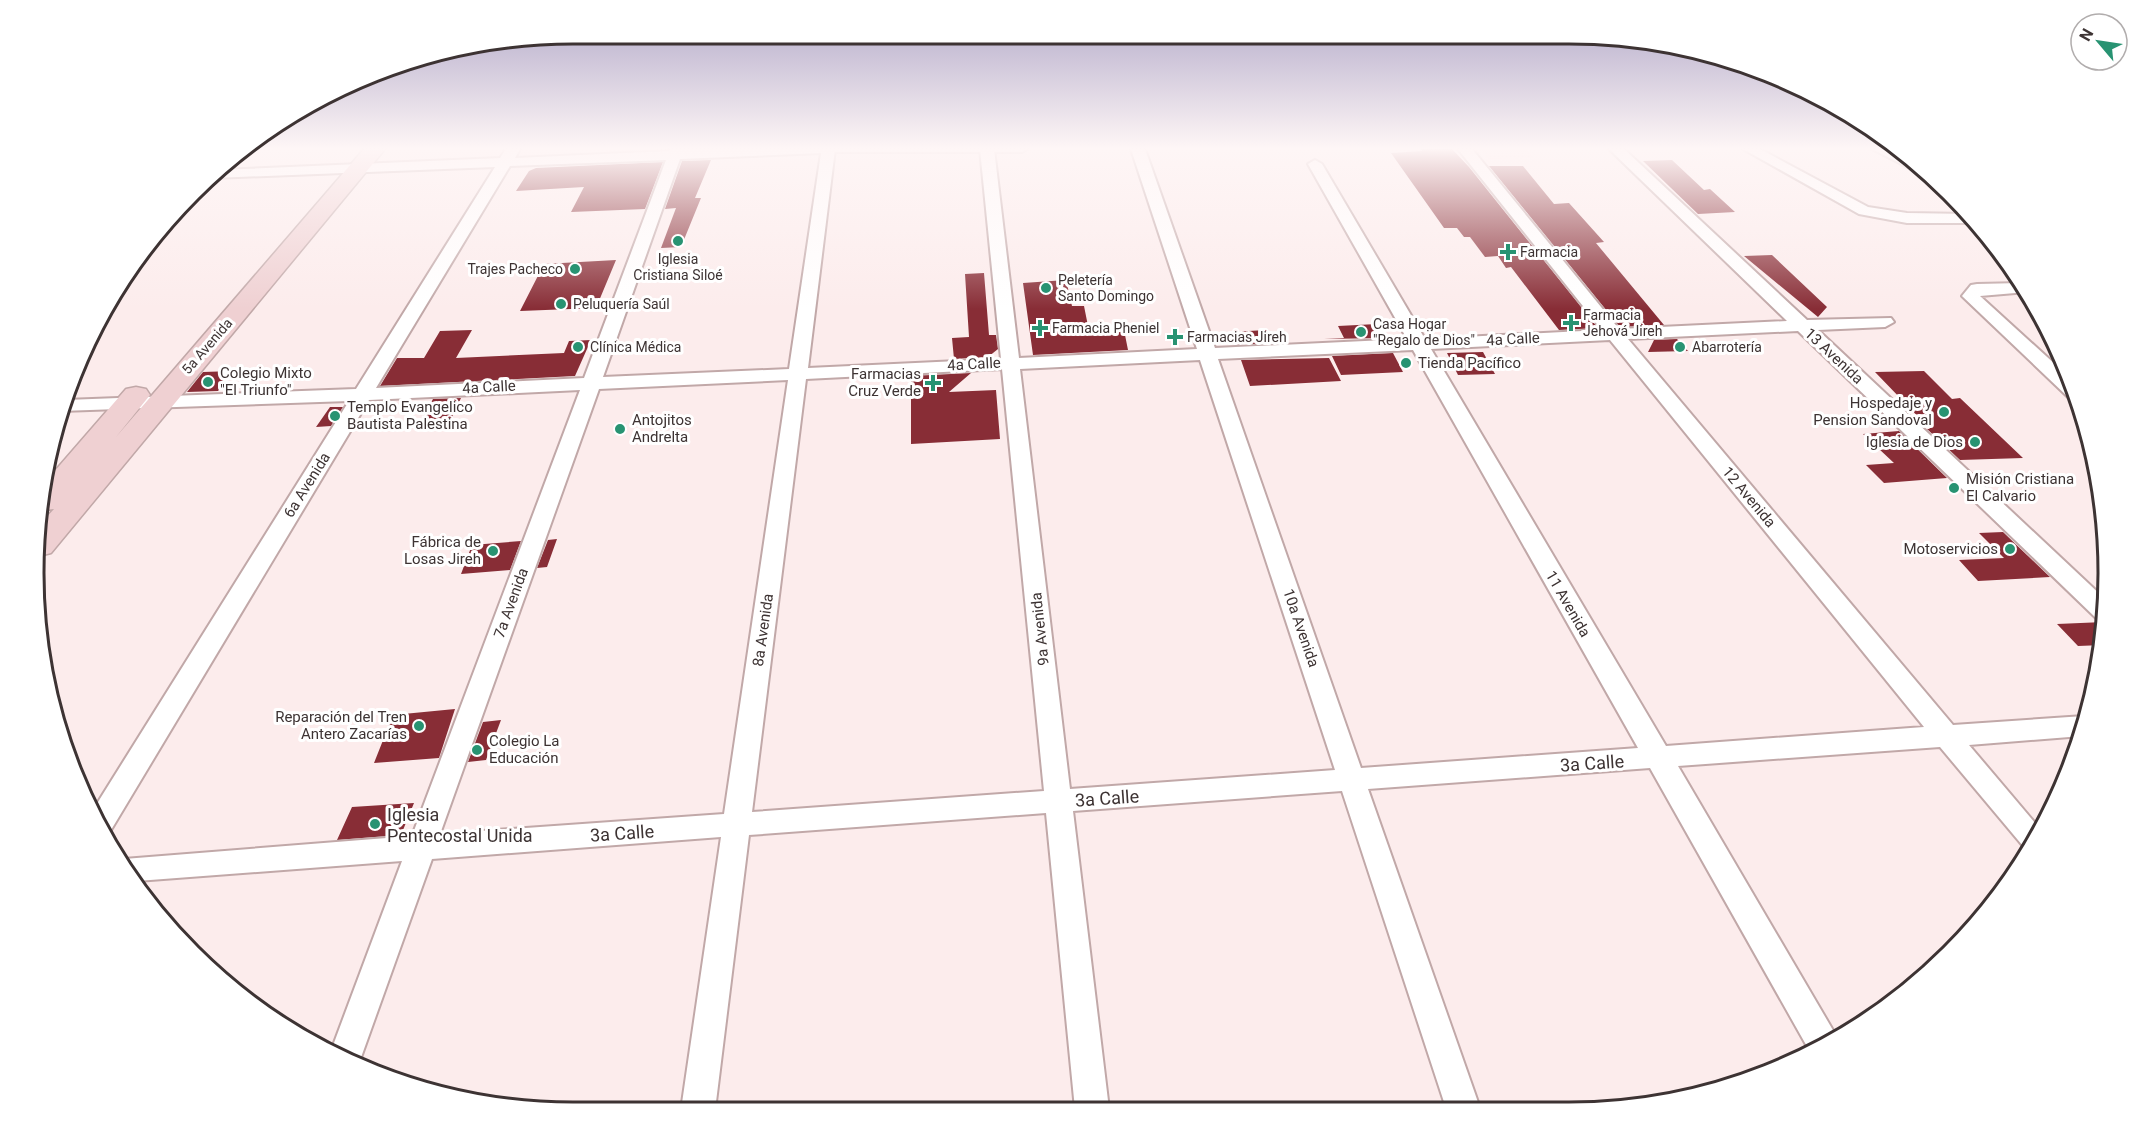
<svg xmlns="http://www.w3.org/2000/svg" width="2141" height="1145" viewBox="0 0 2141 1145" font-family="Roboto,sans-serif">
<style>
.built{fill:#fde1e1}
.building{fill:#882d36}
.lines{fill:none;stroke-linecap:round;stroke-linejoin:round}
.pedestrian-casing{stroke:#c1a8a8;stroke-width:4}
.minor-casing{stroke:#c1a8a8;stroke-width:4}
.secondary-casing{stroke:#c1a8a8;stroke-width:3}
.pedestrian{fill:#fff;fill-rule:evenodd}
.minor{fill:#fff;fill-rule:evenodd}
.secondary{fill:#efd0d2;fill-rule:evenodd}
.poi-dot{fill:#289372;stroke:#fff;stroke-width:2}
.labels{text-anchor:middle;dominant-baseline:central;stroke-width:6;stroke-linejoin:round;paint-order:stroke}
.far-poi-label{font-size:14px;fill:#3d3333;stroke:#fff;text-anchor:start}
.far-street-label{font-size:14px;fill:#3d3333;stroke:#fff}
.street-label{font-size:15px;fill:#3d3333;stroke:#fff}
.poi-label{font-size:15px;fill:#3d3333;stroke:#fff;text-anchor:start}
.near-street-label{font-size:18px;fill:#3d3333;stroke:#fff}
.near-poi-label{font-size:18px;fill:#3d3333;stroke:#fff;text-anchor:start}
.rim{fill:none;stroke:#3d3333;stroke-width:3}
</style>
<rect width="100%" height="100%" fill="#fcecec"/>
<path class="built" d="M1480,149H1526L1534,158L1488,159Z"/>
<path class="building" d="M1421,149H1452L1469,167L1598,328L1559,330L1511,267L1506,268L1498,256L1485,257L1470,237H1464L1457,228H1444L1391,153L1422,151Z
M711,160L695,198H701L681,247L661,248L676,208L665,209L682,161Z
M1672,160L1704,190L1710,189L1735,212L1698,214L1643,161Z
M663,162L645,209L571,212L584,187L516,191L529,171L536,168Z
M1489,166H1523L1554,204L1569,203L1604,242L1596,243L1664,325L1620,327Z
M1772,255L1827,307L1818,317L1744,256Z
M616,260L596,308L520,311L544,264Z
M984,273L989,335H996L998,349L988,357L954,359L952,338L969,337L965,274Z
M1066,280L1072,306H1084L1089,331L1124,330L1128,350L1033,355L1023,283Z
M1377,324L1385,338L1324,339L1344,338L1338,326Z
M472,330L456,358L564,353L569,341L591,340L575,376L380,386L397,358H424L440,331Z
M1266,330L1271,343L1236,345L1231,332Z
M1677,339L1688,351L1648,352L1654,340Z
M1483,352L1495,374L1458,375L1447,353Z
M1393,353L1403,372L1341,375L1332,356Z
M1329,358L1341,381L1250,386L1241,360Z
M234,371L218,391L187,392L203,372Z
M1924,371L1952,399L1960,398L2023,458L1960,460L1927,429H1930L1875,372Z
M971,373L949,392L996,390L1000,439L911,444V376Z
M461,398L450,421L419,424L433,399Z
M330,407H343L331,426L316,427Z
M1899,431L1947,478L1884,483L1866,465L1894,463L1863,434Z
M2003,532L2050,577L1978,581L1959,560L2004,558L1979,533Z
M557,539L547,567L537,568L548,540Z
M521,541L510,570L461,574L472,545Z
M2104,622L2103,645L2078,646L2057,624Z
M455,709L439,758L374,763L393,715Z
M501,720L486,760L468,762L483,722Z
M414,803L401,835L337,840L352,807Z"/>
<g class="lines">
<defs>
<path id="pedestrian" d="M823,149H1027L1022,152H828Z"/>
<path id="minor" d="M506,149H520L515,158L669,151L670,149H835L808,368L1001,359L980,149H994L1019,358L1197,349L1131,149H1145L1215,348L1407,339L1308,164L1315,160L1322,164L1425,339L1602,330L1458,149H1472L1619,329L1787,321L1609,149H1624L1807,320L1891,318L1894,322L1885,327L1818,330L2105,599L2104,620L2096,618L1798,331L1628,339L1953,725L2084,716L2086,717L2082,736L1969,745L2041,830L2028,852L1940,747L1678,766L1834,1032L1837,1037L1809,1050L1650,768L1368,789L1480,1108H1446L1342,791L1073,811L1109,1109H1075L1046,813L749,835L715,1110H681L721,837L432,859L359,1063L331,1051L402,861L137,881L124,859L412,836L580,390L369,400L111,830L107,832L93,810L349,401L61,411L66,400L356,389L495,167L213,178L221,170L500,158ZM821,153L789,369L603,377L680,159ZM666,160L584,378L376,388L510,166ZM1610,340L1924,727L1666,746L1431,349ZM1413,350L1638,748L1361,768L1218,359ZM1200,360L1335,770L1070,789L1020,369ZM1002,369L1044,791L752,812L806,379ZM788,380L724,814L440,834L599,389Z
M1743,149H1760L1868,207L1907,213L1969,214L1976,223H1907L1859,214Z
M1872,149C1896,148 1917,159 1933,176H1925Z
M2021,283L2027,292L1980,296L2069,377L2077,398L2068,397L1962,296L1971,285L1977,284Z"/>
<path id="secondary" d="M364,149H385L51,553L39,556L43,521L54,509L44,510L47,480L126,389L136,387L146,389L150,395L116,437Z"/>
</defs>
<use href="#pedestrian" class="pedestrian-casing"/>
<use href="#minor" class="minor-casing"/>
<use href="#secondary" class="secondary-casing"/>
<use href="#pedestrian" class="pedestrian"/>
<use href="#minor" class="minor"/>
<use href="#secondary" class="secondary"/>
</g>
<linearGradient id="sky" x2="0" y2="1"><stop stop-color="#afa6c7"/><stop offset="0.48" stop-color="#fef6f6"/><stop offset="1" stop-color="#fef6f6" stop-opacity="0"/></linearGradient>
<rect width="2141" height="309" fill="url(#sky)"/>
<g class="poi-dot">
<circle cx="678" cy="241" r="6"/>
<path d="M1505 243h6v6h6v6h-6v6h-6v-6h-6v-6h6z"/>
<circle cx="575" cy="269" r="6"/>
<circle cx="1046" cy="288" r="6"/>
<circle cx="561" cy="304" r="6"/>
<path d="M1568 314h6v6h6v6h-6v6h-6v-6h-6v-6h6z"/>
<path d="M1037 319h6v6h6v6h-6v6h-6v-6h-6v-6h6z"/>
<circle cx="1361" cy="332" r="6"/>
<path d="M1172 328h6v6h6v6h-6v6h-6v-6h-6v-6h6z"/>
<circle cx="578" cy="347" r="6"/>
<circle cx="1680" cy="347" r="6"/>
<circle cx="1406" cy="363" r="6"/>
<circle cx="208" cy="382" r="6"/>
<path d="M930 374h6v6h6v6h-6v6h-6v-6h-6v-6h6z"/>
<circle cx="1944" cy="412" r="6"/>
<circle cx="335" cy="416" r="6"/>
<circle cx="620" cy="429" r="6"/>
<circle cx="1975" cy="442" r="6"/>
<circle cx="1954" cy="488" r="6"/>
<circle cx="2010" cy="549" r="6"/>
<circle cx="493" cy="551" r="6"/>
<circle cx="419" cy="726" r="6"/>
<circle cx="477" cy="750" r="6"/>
<circle cx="375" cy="824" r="6"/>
</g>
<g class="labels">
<g class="far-poi-label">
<text x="1520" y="252">Farmacia</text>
<text x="678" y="259" text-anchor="middle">Iglesia<tspan x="678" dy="16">Cristiana Siloé</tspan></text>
<text x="563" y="269" text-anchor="end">Trajes Pacheco</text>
<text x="1058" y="280">Peletería<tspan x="1058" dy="16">Santo Domingo</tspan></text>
<text x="573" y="304">Peluquería Saúl</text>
<text x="1583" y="315">Farmacia<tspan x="1583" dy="16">Jehová Jireh</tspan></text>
<text x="1373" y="324">Casa Hogar<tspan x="1373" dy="16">"Regalo de Dios"</tspan></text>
<text x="1052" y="328">Farmacia Pheniel</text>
<text x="1187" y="337">Farmacias Jireh</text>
<text x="590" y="347">Clínica Médica</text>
<text x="1692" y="347">Abarrotería</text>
</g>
<g class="far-street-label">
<text transform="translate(207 346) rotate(-49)">5a Avenida</text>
</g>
<g class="street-label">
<text transform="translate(1513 339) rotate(-3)">4a Calle</text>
<text transform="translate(1834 356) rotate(43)">13 Avenida</text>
<text transform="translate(974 364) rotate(-3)">4a Calle</text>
<text transform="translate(489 387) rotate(-3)">4a Calle</text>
<text transform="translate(307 485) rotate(-58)">6a Avenida</text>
<text transform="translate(1749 497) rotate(50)">12 Avenida</text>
<text transform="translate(511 603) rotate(-70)">7a Avenida</text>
<text transform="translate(1568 604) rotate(60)">11 Avenida</text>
<text transform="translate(1301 628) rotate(71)">10a Avenida</text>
<text transform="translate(1040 629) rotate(-96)">9a Avenida</text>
<text transform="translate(763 630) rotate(-82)">8a Avenida</text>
</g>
<g class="poi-label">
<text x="1418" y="363">Tienda Pacífico</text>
<text x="220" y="373">Colegio Mixto<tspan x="220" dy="17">"El Triunfo"</tspan></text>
<text x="921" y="374" text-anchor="end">Farmacias<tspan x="921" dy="17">Cruz Verde</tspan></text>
<text x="1932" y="403" text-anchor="end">Hospedaje y<tspan x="1932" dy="17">Pension Sandoval</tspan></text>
<text x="347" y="407">Templo Evangelico<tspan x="347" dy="17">Bautista Palestina</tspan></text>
<text x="632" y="420">Antojitos<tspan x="632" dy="17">Andrelta</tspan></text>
<text x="1963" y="442" text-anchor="end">Iglesia de Dios</text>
<text x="1966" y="479">Misión Cristiana<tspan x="1966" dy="17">El Calvario</tspan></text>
<text x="481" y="542" text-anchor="end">Fábrica de<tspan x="481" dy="17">Losas Jireh</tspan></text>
<text x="1998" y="549" text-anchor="end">Motoservicios</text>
<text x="407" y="717" text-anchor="end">Reparación del Tren<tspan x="407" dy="17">Antero Zacarías</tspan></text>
<text x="489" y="741">Colegio La<tspan x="489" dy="17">Educación</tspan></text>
</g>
<g class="near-street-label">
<text transform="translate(1592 763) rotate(-4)">3a Calle</text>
<text transform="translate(1107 798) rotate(-4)">3a Calle</text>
<text transform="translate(622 833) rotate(-4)">3a Calle</text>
</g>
<g class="near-poi-label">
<text x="387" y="814">Iglesia<tspan x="387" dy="21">Pentecostal Unida</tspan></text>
</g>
</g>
<path d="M0 0H2141V1145H0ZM573 44H1569A529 529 0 0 1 2098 573V573A529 529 0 0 1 1569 1102H573A529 529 0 0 1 44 573V573A529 529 0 0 1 573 44Z" fill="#fff" fill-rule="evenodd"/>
<path class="rim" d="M573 44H1569A529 529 0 0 1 2098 573V573A529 529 0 0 1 1569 1102H573A529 529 0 0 1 44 573V573A529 529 0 0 1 573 44Z"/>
<g transform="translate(2099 42) rotate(299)"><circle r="28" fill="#ffffff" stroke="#b1adad" stroke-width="1.5"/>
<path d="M0-4.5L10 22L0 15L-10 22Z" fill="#289372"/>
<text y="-9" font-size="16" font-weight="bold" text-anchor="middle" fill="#3d3333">N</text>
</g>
</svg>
